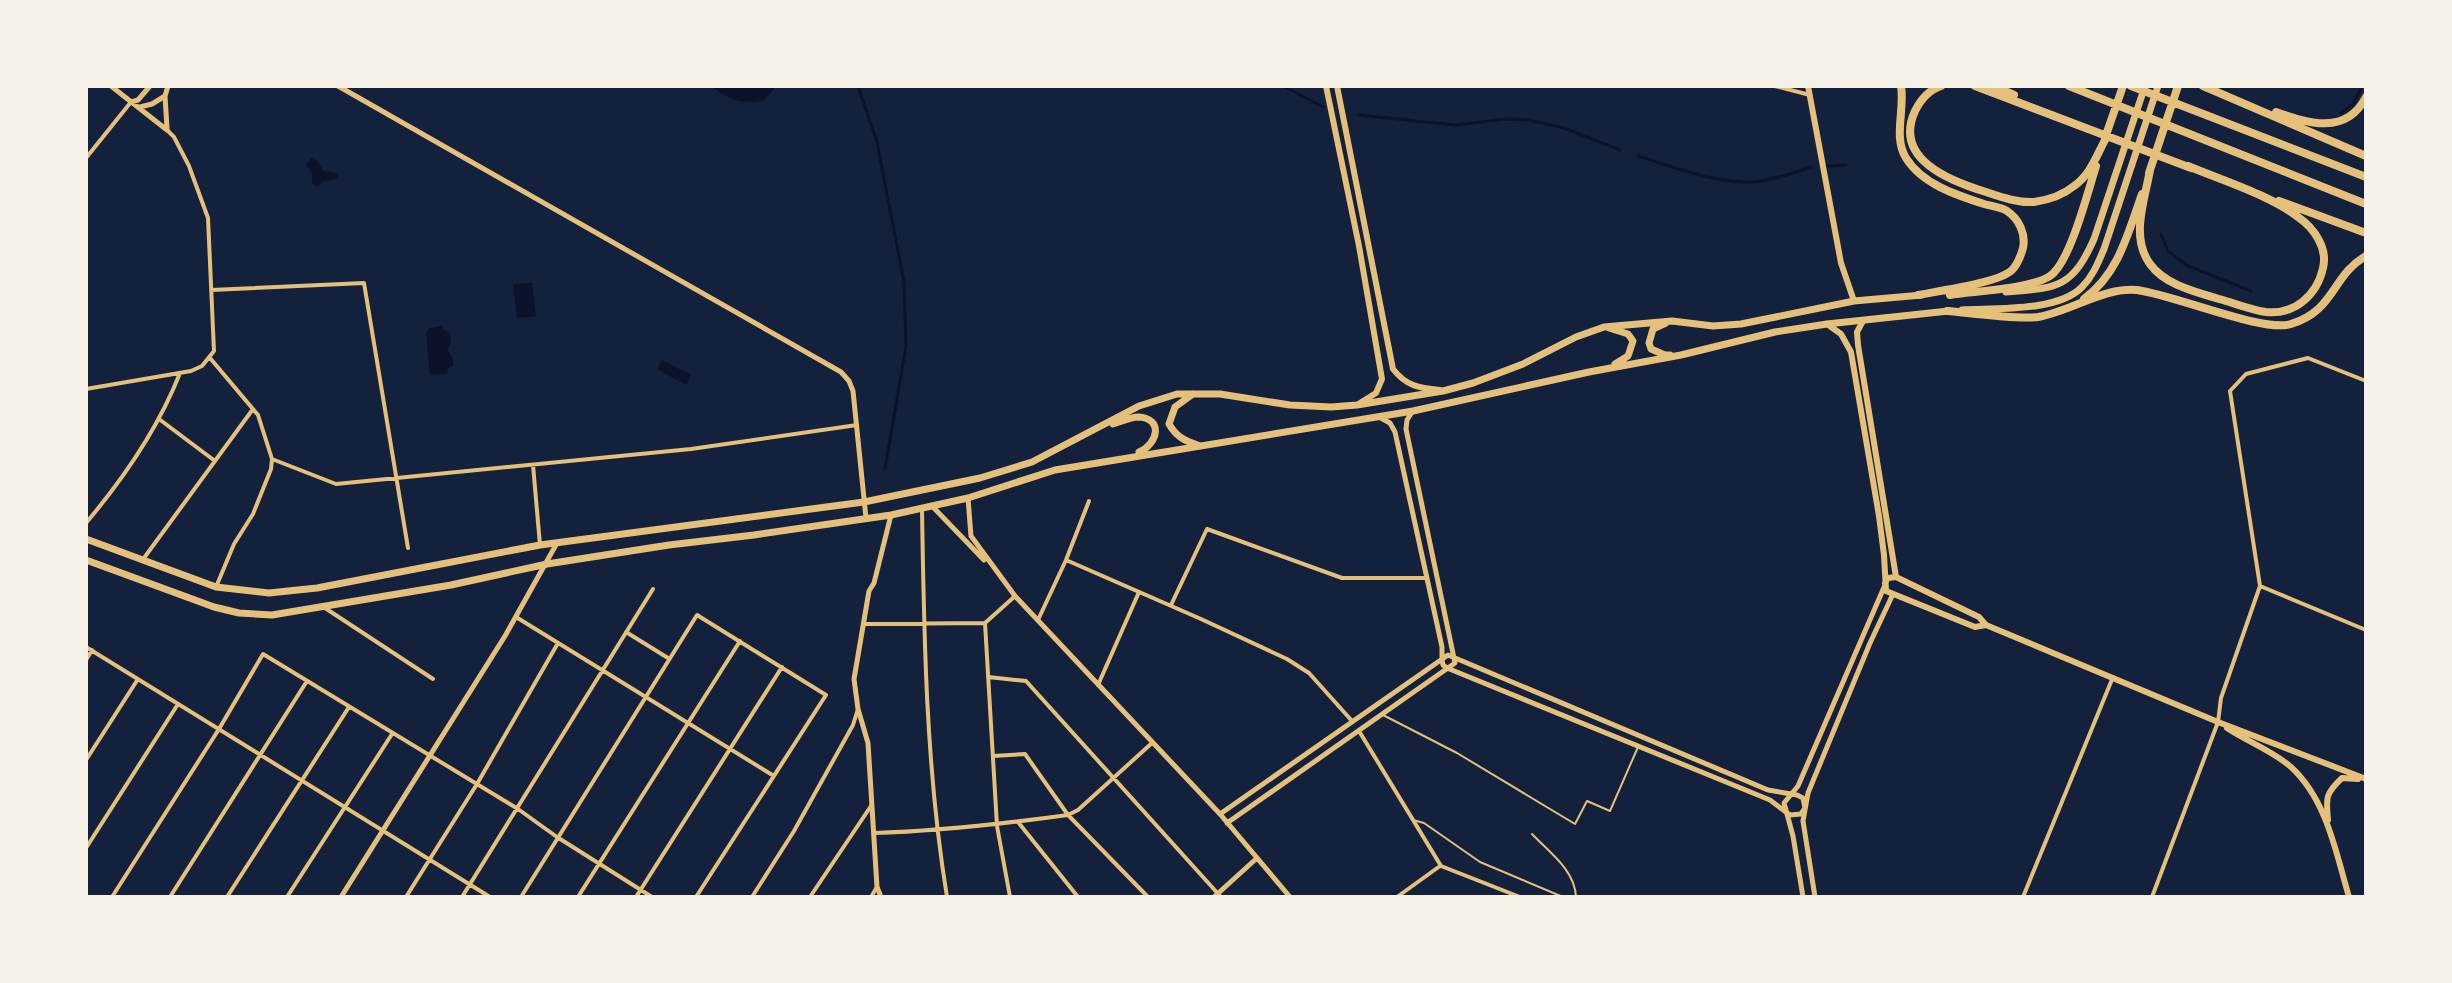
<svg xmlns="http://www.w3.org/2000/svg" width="2452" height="983" viewBox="0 0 2452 983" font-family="'Zilla Slab',serif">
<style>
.water{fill:#0b132b}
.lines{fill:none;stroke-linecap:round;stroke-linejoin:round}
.stream{stroke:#0b132b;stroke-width:3}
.service{stroke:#e5c07b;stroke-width:2}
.minor{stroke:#e5c07b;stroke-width:4}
.tertiary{stroke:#e5c07b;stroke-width:5}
.secondary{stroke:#e5c07b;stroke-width:6}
.primary{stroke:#e5c07b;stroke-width:7}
.motorway{stroke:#e5c07b;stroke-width:8}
</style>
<rect width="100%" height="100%" fill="#14213d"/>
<path class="water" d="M711,86H777L764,100C741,106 729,99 711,86Z
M311,158L317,161L324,171L338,173V179L325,181L317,187L312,184V173L306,165Z
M532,283L536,316L517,318L513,284Z
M442,326L444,330L450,333L451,340L448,350L453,359V366L448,368L447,374L430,375L426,333L429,328Z
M662,360L691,375L686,385L657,369Z"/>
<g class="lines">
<path class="stream" d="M858,86L877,142L904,282L906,346L885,469
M1283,86L1323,107
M2341,113L2353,104L2362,86
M1358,115L1455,125L1506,119L1528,120L1561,127L1620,150
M1638,156C1670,166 1709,181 1743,182C1765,183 1789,174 1811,167
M1827,166L1846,165
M2161,234L2168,251L2186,265L2251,291"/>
<path class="service" d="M1383,715L1457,753L1575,824L1587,801L1610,811L1638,747
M1413,820L1424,823L1480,862L1563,897
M1532,834C1549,852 1575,870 1576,897"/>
<path class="minor" d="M1775,86L1810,95
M86,158L131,102
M211,290L364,283L408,548
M210,358L258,415L272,459L271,469L253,514L234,544L216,587
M86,389L191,371L202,366L214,351L208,218L189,166L174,137L167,130
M159,419L215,461
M272,459L336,484L691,449L857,425
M533,465L540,545
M922,509C924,638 926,769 947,897
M86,523C124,478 158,429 180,373
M144,558L253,409
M1066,560L1201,619L1287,659L1309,673L1352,721
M2260,586L2366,630
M1171,605L1207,529L1342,578H1426
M325,608L433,679
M516,617L774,776
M1038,620L1066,560L1089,501
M985,623L997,826L1010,897
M863,624L985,623L1014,597
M626,632L668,658
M86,647L490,897
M86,660L92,650
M988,677L1026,681L1221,897
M1098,685L1139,592
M1359,731L1441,866L1520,897
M993,756L1025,754L1068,815L1148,897
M86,760L138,679
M1018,822L1078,897
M874,833C941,831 1002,824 1068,815L1078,810L1152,743
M86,848L178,704
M112,897L219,729L263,654L518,809L557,837L652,897
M170,897L307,681
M227,897L349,707
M287,897L392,734
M406,897L477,784L558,643
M462,897L653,589
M521,897L697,615L826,695L696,897
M578,897L740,641
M636,897L782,667
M752,897L794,831L853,725L858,709
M810,897L871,806
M871,897L877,887
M1397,897L1440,866
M2023,897L2113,677
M2152,897L2218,722L2221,698L2260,586L2230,391L2246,374L2308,358L2366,381"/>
<path class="tertiary" d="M111,86L167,130
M338,86L841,372L849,381L853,391L866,518
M131,102L138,100L150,86
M140,107L152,104L165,96
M167,128L165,96L168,86
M1379,417L1390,423L1395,432L1442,647V658
M968,498L971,536L1015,596L1220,814L1290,897
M932,506L984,560
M1442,660L1443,665L1447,668L1770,800L1790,815L1801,814L1805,808
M1220,814L1448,655L1768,790L1797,795L1803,798L1805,808
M1227,823L1455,663L1406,429L1407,420L1412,412
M341,897L505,636L557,543
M881,897L877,887L868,743L858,709L854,679L869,591L874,583L891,515
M1214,897L1257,858
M1803,897L1793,836L1784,803L1798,786L1885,585
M1815,897L1803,821L1808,793L1870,643L1893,594"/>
<path class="secondary" d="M1326,86L1359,246L1382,379L1376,393L1360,403
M1337,86L1393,369C1406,386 1419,388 1440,390
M1808,86L1841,263L1854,301
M1863,321L1857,332L1858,345L1896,577
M1827,324L1841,334L1851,352L1879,516L1884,555L1886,591L1975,627L1986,625
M1885,583L1888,578L1896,577L1979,617L1986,625L2218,722L2366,779
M2227,728C2248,742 2273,751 2291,767C2327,800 2336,853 2349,897
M2328,820C2326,798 2325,794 2342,778L2358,779"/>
<path class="primary" d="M2006,292C2056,288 2072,289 2094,239L2145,86
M1962,310C1995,308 2058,312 2082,287C2093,276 2098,263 2104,249L2158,86
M1666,323L1653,329L1649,343L1651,349L1665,355H1670
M1609,328L1628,334L1633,341L1628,356L1615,364
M1193,394L1175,407L1169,424C1177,438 1186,441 1200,446
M1113,424C1120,422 1131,417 1138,417C1164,418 1158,444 1139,452
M86,539L216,587L269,593L317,588L540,545L864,502L980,478L1032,462L1139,406L1177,394H1220L1290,405L1331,407L1357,405L1443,391L1473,383L1523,364L1576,337L1604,327L1672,321L1713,326L1741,324L1854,301L1922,295
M86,560L214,607L239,613L272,615L451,585L547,564L669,545L754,535L891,515L968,498L1055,470L1413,411L1589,372L1681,355L1775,332L1827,324L1949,311"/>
<path class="motorway" d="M1901,86C1905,110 1893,137 1906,158C1922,184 1956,195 1984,204C1991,206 2001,207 2007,211C2019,219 2026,234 2023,248C2021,255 2018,264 2012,270C1999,283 1938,291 1918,295
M1941,86C1929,90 1921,99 1915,111C1893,159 1950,181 1986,192C2001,197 2018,203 2034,202C2048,200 2063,195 2074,186C2090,175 2096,157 2105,140
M1975,86L2191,168
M1994,86L2014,95
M2069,86L2366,204
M2131,86L2366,177
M2203,86L2366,156
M2276,112C2308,123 2346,136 2366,97
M2105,138L2123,86
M2150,170C2145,199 2130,237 2150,264C2165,285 2196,292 2219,299C2234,303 2251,310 2266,312C2295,315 2317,295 2323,268C2328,248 2314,228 2298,217C2270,195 2221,180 2188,166
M2149,173L2178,86
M2279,201L2366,233
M1950,295C1976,291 2030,289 2050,276C2070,263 2088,191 2096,166
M2084,299C2119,273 2128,233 2142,194
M1947,311C1971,313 2016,320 2038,317C2072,311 2103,287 2137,290C2175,295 2263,333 2291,324C2335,311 2332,275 2366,256"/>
</g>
<rect width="2452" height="983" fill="none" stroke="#f6f1e7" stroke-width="176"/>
</svg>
